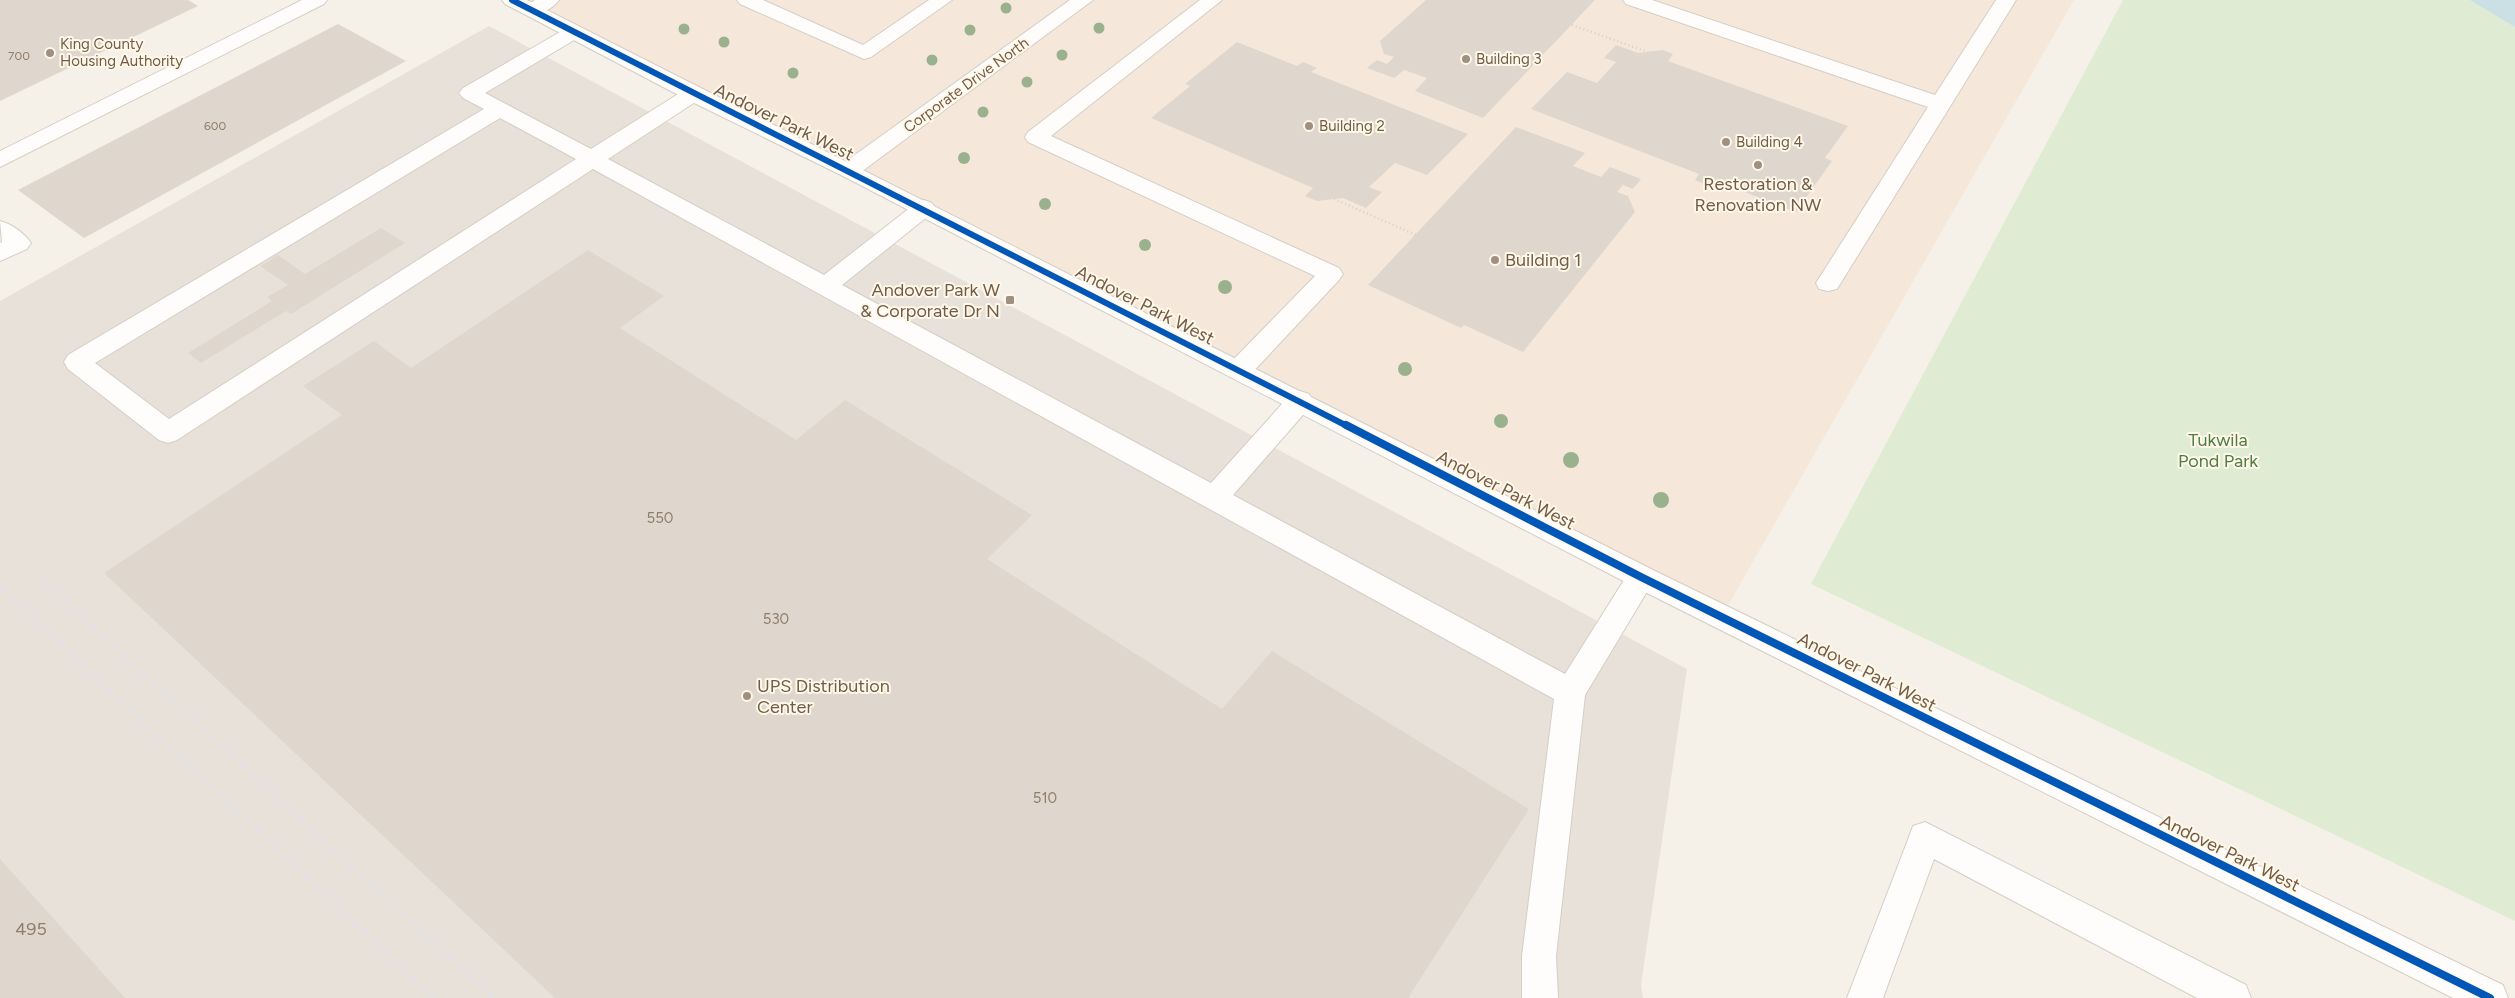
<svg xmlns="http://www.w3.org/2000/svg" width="2515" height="998" viewBox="0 0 2515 998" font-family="Figtree,sans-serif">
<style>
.commercial{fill:#f6e7db}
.industrial{fill:#e8e1d9}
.green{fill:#dfecd3}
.water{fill:#cae0e5}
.building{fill:#dfd7cd}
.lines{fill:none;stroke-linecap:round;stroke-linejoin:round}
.lane-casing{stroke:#d4cec5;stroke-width:2}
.street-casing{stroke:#d4cec5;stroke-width:2}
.secondary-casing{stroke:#d3cdc3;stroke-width:2}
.path{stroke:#d7d0c9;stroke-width:2.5;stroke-dasharray:1 3;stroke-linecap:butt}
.lane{fill:#fefdfc;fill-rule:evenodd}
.street{fill:#fefdfc;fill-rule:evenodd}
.secondary{fill:#fefdfc;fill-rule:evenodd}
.rail{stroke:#e4e1e3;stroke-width:4.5;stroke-dasharray:8 5.5;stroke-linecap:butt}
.cycleway-far1-casing{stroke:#fff8e8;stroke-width:9}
.cycleway-casing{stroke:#fff8e8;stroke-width:11}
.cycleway-far1{stroke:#0057b8;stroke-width:6}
.cycleway{stroke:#0057b8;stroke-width:8}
.tree{fill:#9ab18e}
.poi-dot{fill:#a09081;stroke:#fff8e8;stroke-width:2}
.labels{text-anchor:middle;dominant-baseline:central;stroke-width:4;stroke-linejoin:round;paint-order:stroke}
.far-number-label{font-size:12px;fill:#907e6d}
.far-poi-label{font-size:15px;fill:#725c49;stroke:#fff8e8;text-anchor:start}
.far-street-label{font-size:15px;fill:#725c49;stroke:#fff8e8}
.number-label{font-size:15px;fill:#907e6d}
.street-label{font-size:18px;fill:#725c49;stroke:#fff8e8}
.poi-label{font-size:18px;fill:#725c49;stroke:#fff8e8;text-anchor:start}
.park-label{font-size:18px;fill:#4f7d44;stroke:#fff8e8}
.near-number-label{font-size:18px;fill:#907e6d}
</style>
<rect width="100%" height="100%" fill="#f5f1e8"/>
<path class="commercial" d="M511,0H2074L1722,616Z"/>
<path class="industrial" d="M489,26L1687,669L1641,985L1643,998H0V301Z"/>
<path class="green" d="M2123,0H2515V921L1811,584Z"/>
<path class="water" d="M2470,0H2515V27Z"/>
<path class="building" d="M0,0H188L198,6L0,101Z
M1426,0H1595L1483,118L1415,91L1427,78L1404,70L1394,78L1367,68L1377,60L1387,64L1394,57L1384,54L1380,41Z
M338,24L406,61L84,238L18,190Z
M1237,42L1297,66L1303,62L1317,68L1311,72L1468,134L1427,175L1395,163L1369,187L1382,192L1366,208L1343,198L1317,201L1305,196L1313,188L1151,118L1190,86L1185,84Z
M1616,45L1638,53L1663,50L1673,54L1668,61L1848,126L1825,158L1832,161L1796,212L1719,182L1715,188L1695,180L1699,174L1531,109L1567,72L1597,83L1616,62L1604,58Z
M1516,127L1585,153L1573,166L1601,177L1610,167L1641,179L1633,189L1623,185L1617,192L1628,196L1635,212L1523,352L1464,325L1461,328L1368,285Z
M381,228L405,243L291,314L286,311L201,363L188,353L272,301L267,297L288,285L260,266L278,255L305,274Z
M588,250L664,296L620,328L796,440L845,400L1032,515L987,559L1222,709L1272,651L1529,809L1408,998H555L104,573L342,415L303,386L374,341L411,368Z
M0,859L125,998H0Z"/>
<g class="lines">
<defs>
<path id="lane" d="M302,0H327L324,4L0,167V151Z
M535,0H559C552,10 536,17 524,14L521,10Z
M737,0H763L863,45L929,0H952L871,57L864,59L740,4Z
M1200,0H1222L1051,136L1339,268L1343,274L1339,280L1248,377L1239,379L1230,377L1226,370L1230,363L1315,276L1028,142L1025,137L1028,132Z
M1623,0H1652L1935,95L1996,0H2016L1837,289L1828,291L1819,289L1816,283L1928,107L1626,4Z
M574,26L581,28L584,32L581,36L485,93L591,149L686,89L693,88L700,89L704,94L700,99L608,159L824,275L916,203L924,200L932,203L935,208L932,213L842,285L1211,483L1291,394L1300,391L1309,394L1313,401L1309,408L1233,495L1565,674L1631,569L1641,565L1651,569L1655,577L1651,585L1585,695L1556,956L1558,998H1522V956L1554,699L593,169L177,440L168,443L159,440L68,369L64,362L68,355L484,109L463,98L459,93L463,88L567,28ZM500,118L576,159L169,419L95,363Z
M0,221C12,224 24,233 31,243L27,249L0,261V243L2,242Z
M1925,822L2246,985L2251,998H2197L1934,859L1883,998H1847L1909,837L1913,826Z"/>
<path id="street" d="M1070,0H1093L857,175L849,177L841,175L838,170L841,165Z"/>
<path id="secondary" d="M502,0H527L1651,569L2503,985L2508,998H2453L1631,585L841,175L686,99L505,4Z"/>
</defs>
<use href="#lane" class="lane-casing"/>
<use href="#street" class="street-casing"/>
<use href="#secondary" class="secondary-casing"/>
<path class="path" d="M1572,25L1648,52
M1334,199L1416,235"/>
<use href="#lane" class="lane"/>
<use href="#street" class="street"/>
<use href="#secondary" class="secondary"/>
<path class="rail" d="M42,579L493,998
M0,586L434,998"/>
<defs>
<path id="cycleway-far1" d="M512,0L1349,427"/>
<path id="cycleway" d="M1346,425L1641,577L2490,998"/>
</defs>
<use href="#cycleway-far1" class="cycleway-far1-casing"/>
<use href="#cycleway" class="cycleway-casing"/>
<use href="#cycleway-far1" class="cycleway-far1"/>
<use href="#cycleway" class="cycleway"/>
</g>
<g class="tree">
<circle cx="1006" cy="8" r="5.5"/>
<circle cx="1099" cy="28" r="5.5"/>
<circle cx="684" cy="29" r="5.5"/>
<circle cx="970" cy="30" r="5.5"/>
<circle cx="724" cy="42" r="5.5"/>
<circle cx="1062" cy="55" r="5.5"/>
<circle cx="932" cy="60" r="5.5"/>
<circle cx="793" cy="73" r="5.5"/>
<circle cx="1027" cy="82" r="5.5"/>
<circle cx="983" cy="112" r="5.5"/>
<circle cx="964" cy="158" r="6"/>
<circle cx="1045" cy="204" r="6"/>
<circle cx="1145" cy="245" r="6"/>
<circle cx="1225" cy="287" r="7"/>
<circle cx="1405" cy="369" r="7"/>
<circle cx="1501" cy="421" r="7"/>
<circle cx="1571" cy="460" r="8"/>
<circle cx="1661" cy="500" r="8"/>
</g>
<g class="poi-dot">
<circle cx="50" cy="53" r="5"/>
<circle cx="1466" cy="59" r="5"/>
<circle cx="1309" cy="126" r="5"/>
<circle cx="1726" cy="142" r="5"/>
<circle cx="1758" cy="165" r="5"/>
<circle cx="1495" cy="260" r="5"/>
<rect x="1005" y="295" width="10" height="10" rx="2.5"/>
<circle cx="747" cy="696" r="5"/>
</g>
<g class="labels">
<g class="far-number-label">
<text x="19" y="56">700</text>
<text x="215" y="126">600</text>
</g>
<g class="far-poi-label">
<text x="60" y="44">King County<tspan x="60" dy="17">Housing Authority</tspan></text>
<text x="1476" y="59">Building 3</text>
<text x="1319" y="126">Building 2</text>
<text x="1736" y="142">Building 4</text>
</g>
<g class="far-street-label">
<text transform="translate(966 85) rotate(-36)">Corporate Drive North</text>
</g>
<g class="number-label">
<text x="660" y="518">550</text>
<text x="776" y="619">530</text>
<text x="1045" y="798">510</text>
</g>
<g class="street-label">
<text transform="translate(784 122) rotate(26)">Andover Park West</text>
<text transform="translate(1145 305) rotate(27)">Andover Park West</text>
<text transform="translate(1506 490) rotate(27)">Andover Park West</text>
<text transform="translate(1867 672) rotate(27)">Andover Park West</text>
<text transform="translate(2230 853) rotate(26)">Andover Park West</text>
</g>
<g class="poi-label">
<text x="1758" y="184" text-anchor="middle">Restoration &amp;<tspan x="1758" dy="21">Renovation NW</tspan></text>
<text x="1505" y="260">Building 1</text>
<text x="1000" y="290" text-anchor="end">Andover Park W<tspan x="1000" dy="21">&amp; Corporate Dr N</tspan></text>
<text x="757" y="686">UPS Distribution<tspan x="757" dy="21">Center</tspan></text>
</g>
<g class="park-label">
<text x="2218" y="440">Tukwila<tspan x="2218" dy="21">Pond Park</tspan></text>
</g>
<g class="near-number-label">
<text x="31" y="929">495</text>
</g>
</g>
</svg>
